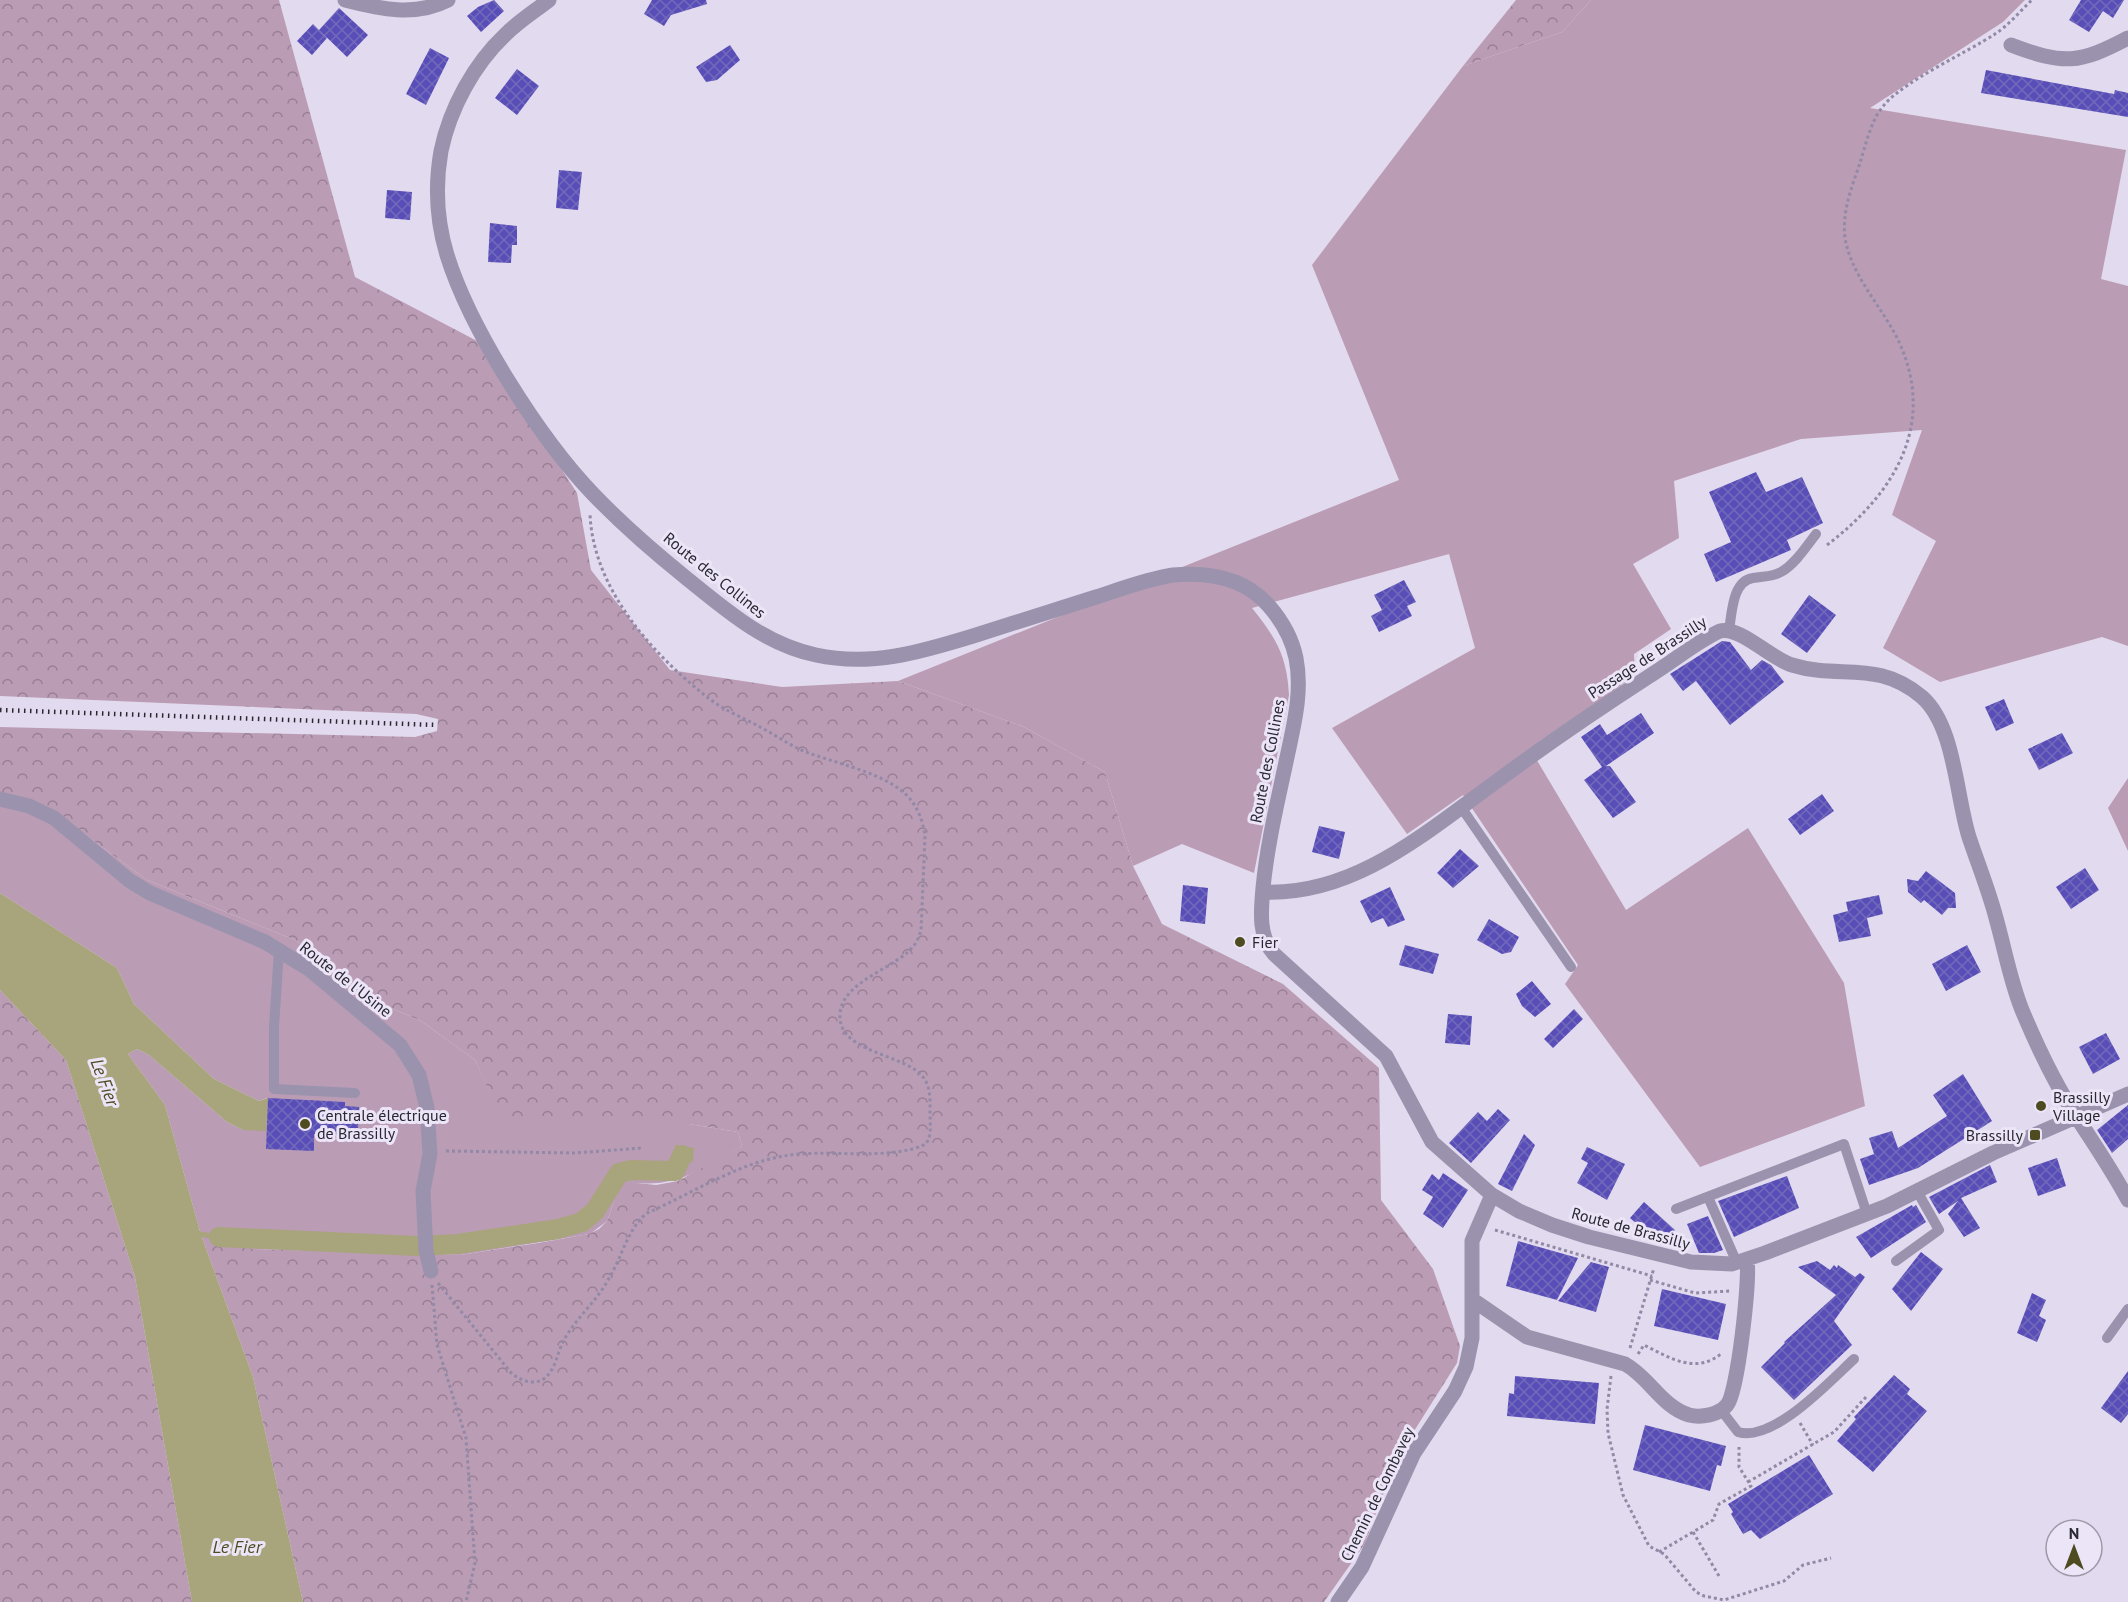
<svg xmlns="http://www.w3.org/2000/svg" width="2128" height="1602" viewBox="0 0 2128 1602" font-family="'PT Sans',sans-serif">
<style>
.green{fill:#bb9cb5}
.forest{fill:url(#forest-crowns)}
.water{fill:#a8a47c}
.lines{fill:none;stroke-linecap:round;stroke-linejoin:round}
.stream{stroke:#a8a47c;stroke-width:5}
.canal{stroke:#a8a47c;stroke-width:20}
.building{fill:url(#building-cross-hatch)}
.path{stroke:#9289a6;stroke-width:3;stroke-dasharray:3 3;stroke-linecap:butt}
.lane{stroke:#9b93ad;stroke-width:10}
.street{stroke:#9b93ad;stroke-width:15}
.rail{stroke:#292732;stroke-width:4.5;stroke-dasharray:1.5 4.5;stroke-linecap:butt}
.poi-dot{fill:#4f4b21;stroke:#ece5f7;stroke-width:2}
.labels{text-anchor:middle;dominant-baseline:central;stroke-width:6;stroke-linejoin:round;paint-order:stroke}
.street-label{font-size:16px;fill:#292732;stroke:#ece5f7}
.poi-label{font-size:16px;fill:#292732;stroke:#ece5f7;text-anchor:start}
.water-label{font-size:18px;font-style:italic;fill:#4f4b21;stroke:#ece5f7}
</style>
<defs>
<pattern id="forest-crowns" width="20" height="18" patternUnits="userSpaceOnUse" patternTransform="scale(1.5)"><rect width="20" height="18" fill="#bb9cb5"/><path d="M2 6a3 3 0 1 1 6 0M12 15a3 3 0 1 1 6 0" fill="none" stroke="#987f94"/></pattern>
<pattern id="building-cross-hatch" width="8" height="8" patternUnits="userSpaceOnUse" patternTransform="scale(1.5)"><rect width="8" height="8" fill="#594eb8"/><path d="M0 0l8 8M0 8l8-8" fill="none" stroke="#726aba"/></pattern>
</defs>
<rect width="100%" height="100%" fill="#e2daee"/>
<path class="green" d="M1591,0H2025L2003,22L1870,108L2126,150L2101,279L2128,286V646L2102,637L1940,682L1883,648L1936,541L1892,515L1922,430L1801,439L1674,481L1679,538L1633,564L1671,629L1634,654L1635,675L1532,752L1626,910L1748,828L1844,983L1865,1106L1700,1167L1565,984L1578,965L1463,795L1407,834L1332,728L1475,648L1449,554L1252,608C1276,638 1287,656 1289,695L1254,873L1182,844L1133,866L1105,772L1024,727L898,681L1399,480L1312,265L1463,66L1562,32Z
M2128,778V851L2108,808Z
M0,795L46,806L147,880L295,940L320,957L326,988L340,1002L391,1008L421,1021L475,1060L505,1124H689L738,1132L742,1146C708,1166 679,1187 637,1183L614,1202L607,1221L590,1234L460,1255L254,1249L201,1235L165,1105L128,1054L137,1049L149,1055L227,1122L243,1130L267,1098L259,1101L214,1079L134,1004L117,968L0,893Z"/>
<path class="forest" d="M0,0H279L355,277L479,342L577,493L591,570L670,670L782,687L898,681L1024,727L1105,772L1133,866L1162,924L1283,984L1379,1068L1381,1200L1433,1269L1460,1346L1457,1363L1397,1458L1364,1545L1324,1602H303L253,1377L201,1235L254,1249L460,1255L538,1243L589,1234L599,1229L607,1221L614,1202L626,1187L637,1183L656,1185L678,1181L742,1146L738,1132L689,1124H504L475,1060L421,1021L391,1008L340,1002L326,988L320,957L295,940L147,880L46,806L0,795V727L415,737L437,731L438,719L416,714L0,696Z
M1516,0H1591L1562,32L1463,66Z
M0,990L66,1060L135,1277L192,1602H0Z"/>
<path class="water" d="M0,893L117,968L134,1004L214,1079L259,1101L268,1098L266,1131L243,1130L227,1122L149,1055L137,1049L128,1054L165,1105L201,1235L253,1377L303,1602H192L135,1277L66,1060L0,990Z
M675,1145L694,1148L693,1161L686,1165L674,1164Z"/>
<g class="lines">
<path class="stream" d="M194,1233L219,1237"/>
<path class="canal" d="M219,1237L417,1246L458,1244L558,1229L582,1222L595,1211L619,1173L631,1170L675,1171L682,1155"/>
</g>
<path class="building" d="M494,0L504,11L481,32L467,16L478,7Z
M652,0H706L707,4L671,15L664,26L644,14Z
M2081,0H2124L2113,18L2103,11L2089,32L2069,20Z
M339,8L368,35L347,57L319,30Z
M313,24L327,38L312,55L297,41Z
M730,45L740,60L717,80L706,82L696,67Z
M430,48L449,58L426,105L406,94Z
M517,69L539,86L517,115L495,98Z
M1986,70L2114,94L2115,90L2128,93V117L1981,93Z
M559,170L582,172L578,210L556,208Z
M387,190L412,192L410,220L385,218Z
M490,223L517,226V245H512L511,263L488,262Z
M1756,472L1766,492L1802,477L1823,523L1787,540L1791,550L1716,582L1704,554L1731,542L1709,492Z
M1404,580L1416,602L1407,606L1412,616L1379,632L1371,616L1382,610L1374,595Z
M1809,595L1836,615L1807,653L1781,634Z
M1722,641L1730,642L1751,670L1762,660L1771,665L1784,682L1730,725L1696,681L1683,691L1670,674Z
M2004,699L2014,723L1996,731L1985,707Z
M1641,713L1654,733L1606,766H1610L1636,802L1613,818L1584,780L1602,767L1581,737L1600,724L1607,735Z
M2062,733L2073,753L2039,770L2028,749Z
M1822,794L1834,811L1800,835L1788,819Z
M1319,826L1345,832L1339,859L1312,852Z
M1460,849L1479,866L1453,888L1437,873Z
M2085,868L2099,890L2071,909L2056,887Z
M1926,871L1955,893L1956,908H1948L1942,915L1924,900L1921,903L1908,892L1907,879L1918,881Z
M1183,885L1208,888L1205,924L1180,921Z
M1390,887L1405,920L1388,927L1383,918L1371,923L1360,901Z
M1879,895L1883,914L1867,918L1871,936L1839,942L1833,915L1848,911L1846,902Z
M1489,919L1519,937L1511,952L1502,954L1477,940Z
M1405,945L1439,954L1433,974L1399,965Z
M1967,945L1981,972L1946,991L1932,964Z
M1532,981L1551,1004L1535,1017L1522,1006L1516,994Z
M1574,1009L1583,1019L1553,1048L1544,1039Z
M1448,1014L1472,1016L1470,1045L1445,1043Z
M2106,1033L2120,1059L2093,1074L2079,1047Z
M1963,1074L1992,1121L1918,1168L1869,1185L1860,1159L1874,1154L1869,1138L1892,1131L1898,1148L1947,1116L1933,1095Z
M268,1098L345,1102V1106L359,1107L358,1129L343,1128V1135L314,1134V1151L266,1149Z
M2128,1105V1139L2112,1153L2097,1130Z
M1498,1109L1510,1120L1471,1163L1449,1143L1478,1112L1487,1121Z
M1524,1134L1535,1145L1512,1191L1498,1184Z
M1587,1147L1625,1164L1607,1200L1577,1183L1588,1163L1581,1159Z
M2057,1158L2066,1186L2038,1196L2028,1168Z
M1990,1165L1997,1182L1961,1198L1980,1228L1964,1237L1948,1214L1958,1201L1939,1214L1929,1197Z
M1443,1173L1468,1190L1443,1228L1423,1214L1433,1197L1422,1190L1432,1174L1439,1180Z
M1787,1176L1799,1208L1734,1237L1718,1201Z
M1644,1202L1675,1230L1661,1245L1630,1218Z
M1912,1205L1913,1207L1916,1205L1926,1222L1871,1258L1856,1237Z
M1708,1216L1723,1250L1714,1253H1699L1687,1224Z
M1518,1241L1578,1258L1557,1300L1506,1286Z
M1921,1252L1943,1269L1911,1311L1892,1289Z
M1817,1261L1830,1270L1834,1265L1837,1268L1838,1265L1855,1277L1860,1273L1865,1277L1834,1321L1852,1345L1794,1400L1761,1367L1785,1343L1784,1342L1836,1295L1798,1267Z
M1591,1262L1609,1267L1596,1312L1558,1301Z
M1662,1289L1726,1304L1718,1340L1654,1326Z
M2032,1293L2046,1300L2039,1316L2046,1320L2037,1342L2017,1333Z
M2128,1371V1414L2121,1423L2101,1408Z
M1894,1375L1910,1389L1907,1394L1927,1411L1873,1472L1837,1441L1856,1419L1854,1417Z
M1515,1376L1599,1383L1595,1424L1507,1416L1509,1393L1514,1394Z
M1645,1425L1726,1446L1721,1466L1717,1465L1710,1491L1633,1470Z
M1809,1455L1833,1494L1760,1539L1751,1530L1743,1534L1731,1514L1733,1512L1728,1504Z"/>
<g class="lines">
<path class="path" d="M1827,545C1894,494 1937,425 1899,342C1884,310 1856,281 1847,247C1839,219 1851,189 1860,163C1866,144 1871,119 1885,104C1906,80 1966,53 1995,34C2009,25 2020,11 2032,0
M446,1151L575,1153L642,1148
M1495,1230L1652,1276
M1650,1280L1695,1293L1731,1291
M438,1283L512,1374C521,1380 531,1385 542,1380C556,1372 557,1352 564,1340C576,1318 596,1302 608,1280C622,1258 627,1229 647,1213C691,1194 736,1164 784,1156C825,1148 888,1162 926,1144C932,1135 930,1124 930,1113C930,1101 931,1087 923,1077C906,1054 837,1053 840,1014C842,980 899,968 915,944C918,940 919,935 921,931L925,836C923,820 916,802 903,792C880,772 835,763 806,752C791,746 777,736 762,728C744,718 723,710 707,697C651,653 593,588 590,514
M432,1285L437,1345L466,1438L475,1563L466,1602
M1630,1348L1654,1268
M1638,1354L1644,1345C1670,1358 1696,1375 1722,1353
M1611,1376L1607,1409L1608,1433L1623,1495L1649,1546L1664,1554L1696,1592L1704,1596L1724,1600L1784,1581L1803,1565L1831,1558
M1800,1423L1813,1445
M1748,1482L1834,1432L1866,1397
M1659,1552L1693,1532
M1719,1576L1693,1532L1713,1520L1719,1504L1751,1486L1739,1467V1447"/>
<path class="lane" d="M1729,630C1732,614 1732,581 1753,578C1763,576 1772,577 1781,572C1795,564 1806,547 1816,534
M1461,807L1571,967
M279,950L274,1027V1089L355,1093
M1708,1197L1737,1263
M1676,1209L1844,1144L1867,1214
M1896,1261L1939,1230L1917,1191
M2107,1338L2128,1309
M1721,1410L1738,1432C1773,1443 1830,1381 1854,1359"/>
<path class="street" d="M345,0C380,9 415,17 448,0
M549,0C535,11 519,21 506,34C474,64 450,108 441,151C435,185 437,222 447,255C470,329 540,439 594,495C622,524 654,552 685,577C726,610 764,644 816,655C871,667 921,652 973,636C1014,623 1055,610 1096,597C1121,589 1147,579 1173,575C1208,572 1245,578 1269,606C1282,621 1292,639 1296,658C1303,693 1293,728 1286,762C1277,804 1267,846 1263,888C1261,911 1258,935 1274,954L1386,1056L1432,1142L1492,1195L1519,1211L1552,1225L1589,1237L1691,1262L1732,1264L1765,1253L1887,1206L1993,1153L2128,1094
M2011,45C2064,65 2079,64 2128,38
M0,799L29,806L54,818L130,881L150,893L265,942L309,969L400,1045L419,1075L427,1108L430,1154L423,1191L426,1251L431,1271
M1263,892C1353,896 1424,834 1493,784C1544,746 1597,710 1651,675C1674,661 1696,642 1720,631C1740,626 1771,659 1792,665C1840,680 1877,659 1922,697C1955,726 1956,796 1969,837C1978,864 1989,891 1996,918C2005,950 2010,980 2022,1010C2037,1046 2056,1086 2078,1119C2096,1147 2112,1170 2128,1200
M1473,1300L1527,1337L1625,1364C1649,1377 1662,1407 1689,1415C1701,1418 1719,1415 1727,1405C1738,1392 1750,1279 1747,1260
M1338,1602L1362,1567L1414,1453L1455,1391L1466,1367L1472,1338V1241L1492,1195"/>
<path class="rail" d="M0,710L437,725"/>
</g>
<g class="poi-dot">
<circle cx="1240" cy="942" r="6"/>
<circle cx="2041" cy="1106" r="6"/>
<circle cx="305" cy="1124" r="6"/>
<rect x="2029" y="1129" width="12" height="12" rx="3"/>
</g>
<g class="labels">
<g class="street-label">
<text transform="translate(715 575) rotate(39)">Route des Collines</text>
<text transform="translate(1647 657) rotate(-33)">Passage de Brassilly</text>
<text transform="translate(1267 761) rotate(-79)">Route des Collines</text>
<text transform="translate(346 979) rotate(38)">Route de l'Usine</text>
<text transform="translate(1631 1228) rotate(15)">Route de Brassilly</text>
<text transform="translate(1377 1494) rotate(-64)">Chemin de Combavey</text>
</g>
<g class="poi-label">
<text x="1252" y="942">Fier</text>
<text x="2053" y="1097">Brassilly<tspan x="2053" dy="18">Village</tspan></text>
<text x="317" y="1115">Centrale électrique<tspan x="317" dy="18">de Brassilly</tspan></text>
<text x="2023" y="1135" text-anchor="end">Brassilly</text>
</g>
<g class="water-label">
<text transform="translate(105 1082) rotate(69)">Le Fier</text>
<text x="237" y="1546">Le Fier</text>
</g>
</g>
<g transform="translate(2074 1548)"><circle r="28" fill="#ece5f7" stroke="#9e99a8" stroke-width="1.5"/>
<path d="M0-4.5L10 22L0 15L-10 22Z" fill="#4f4b21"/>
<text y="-9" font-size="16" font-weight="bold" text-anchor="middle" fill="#292732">N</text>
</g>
</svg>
